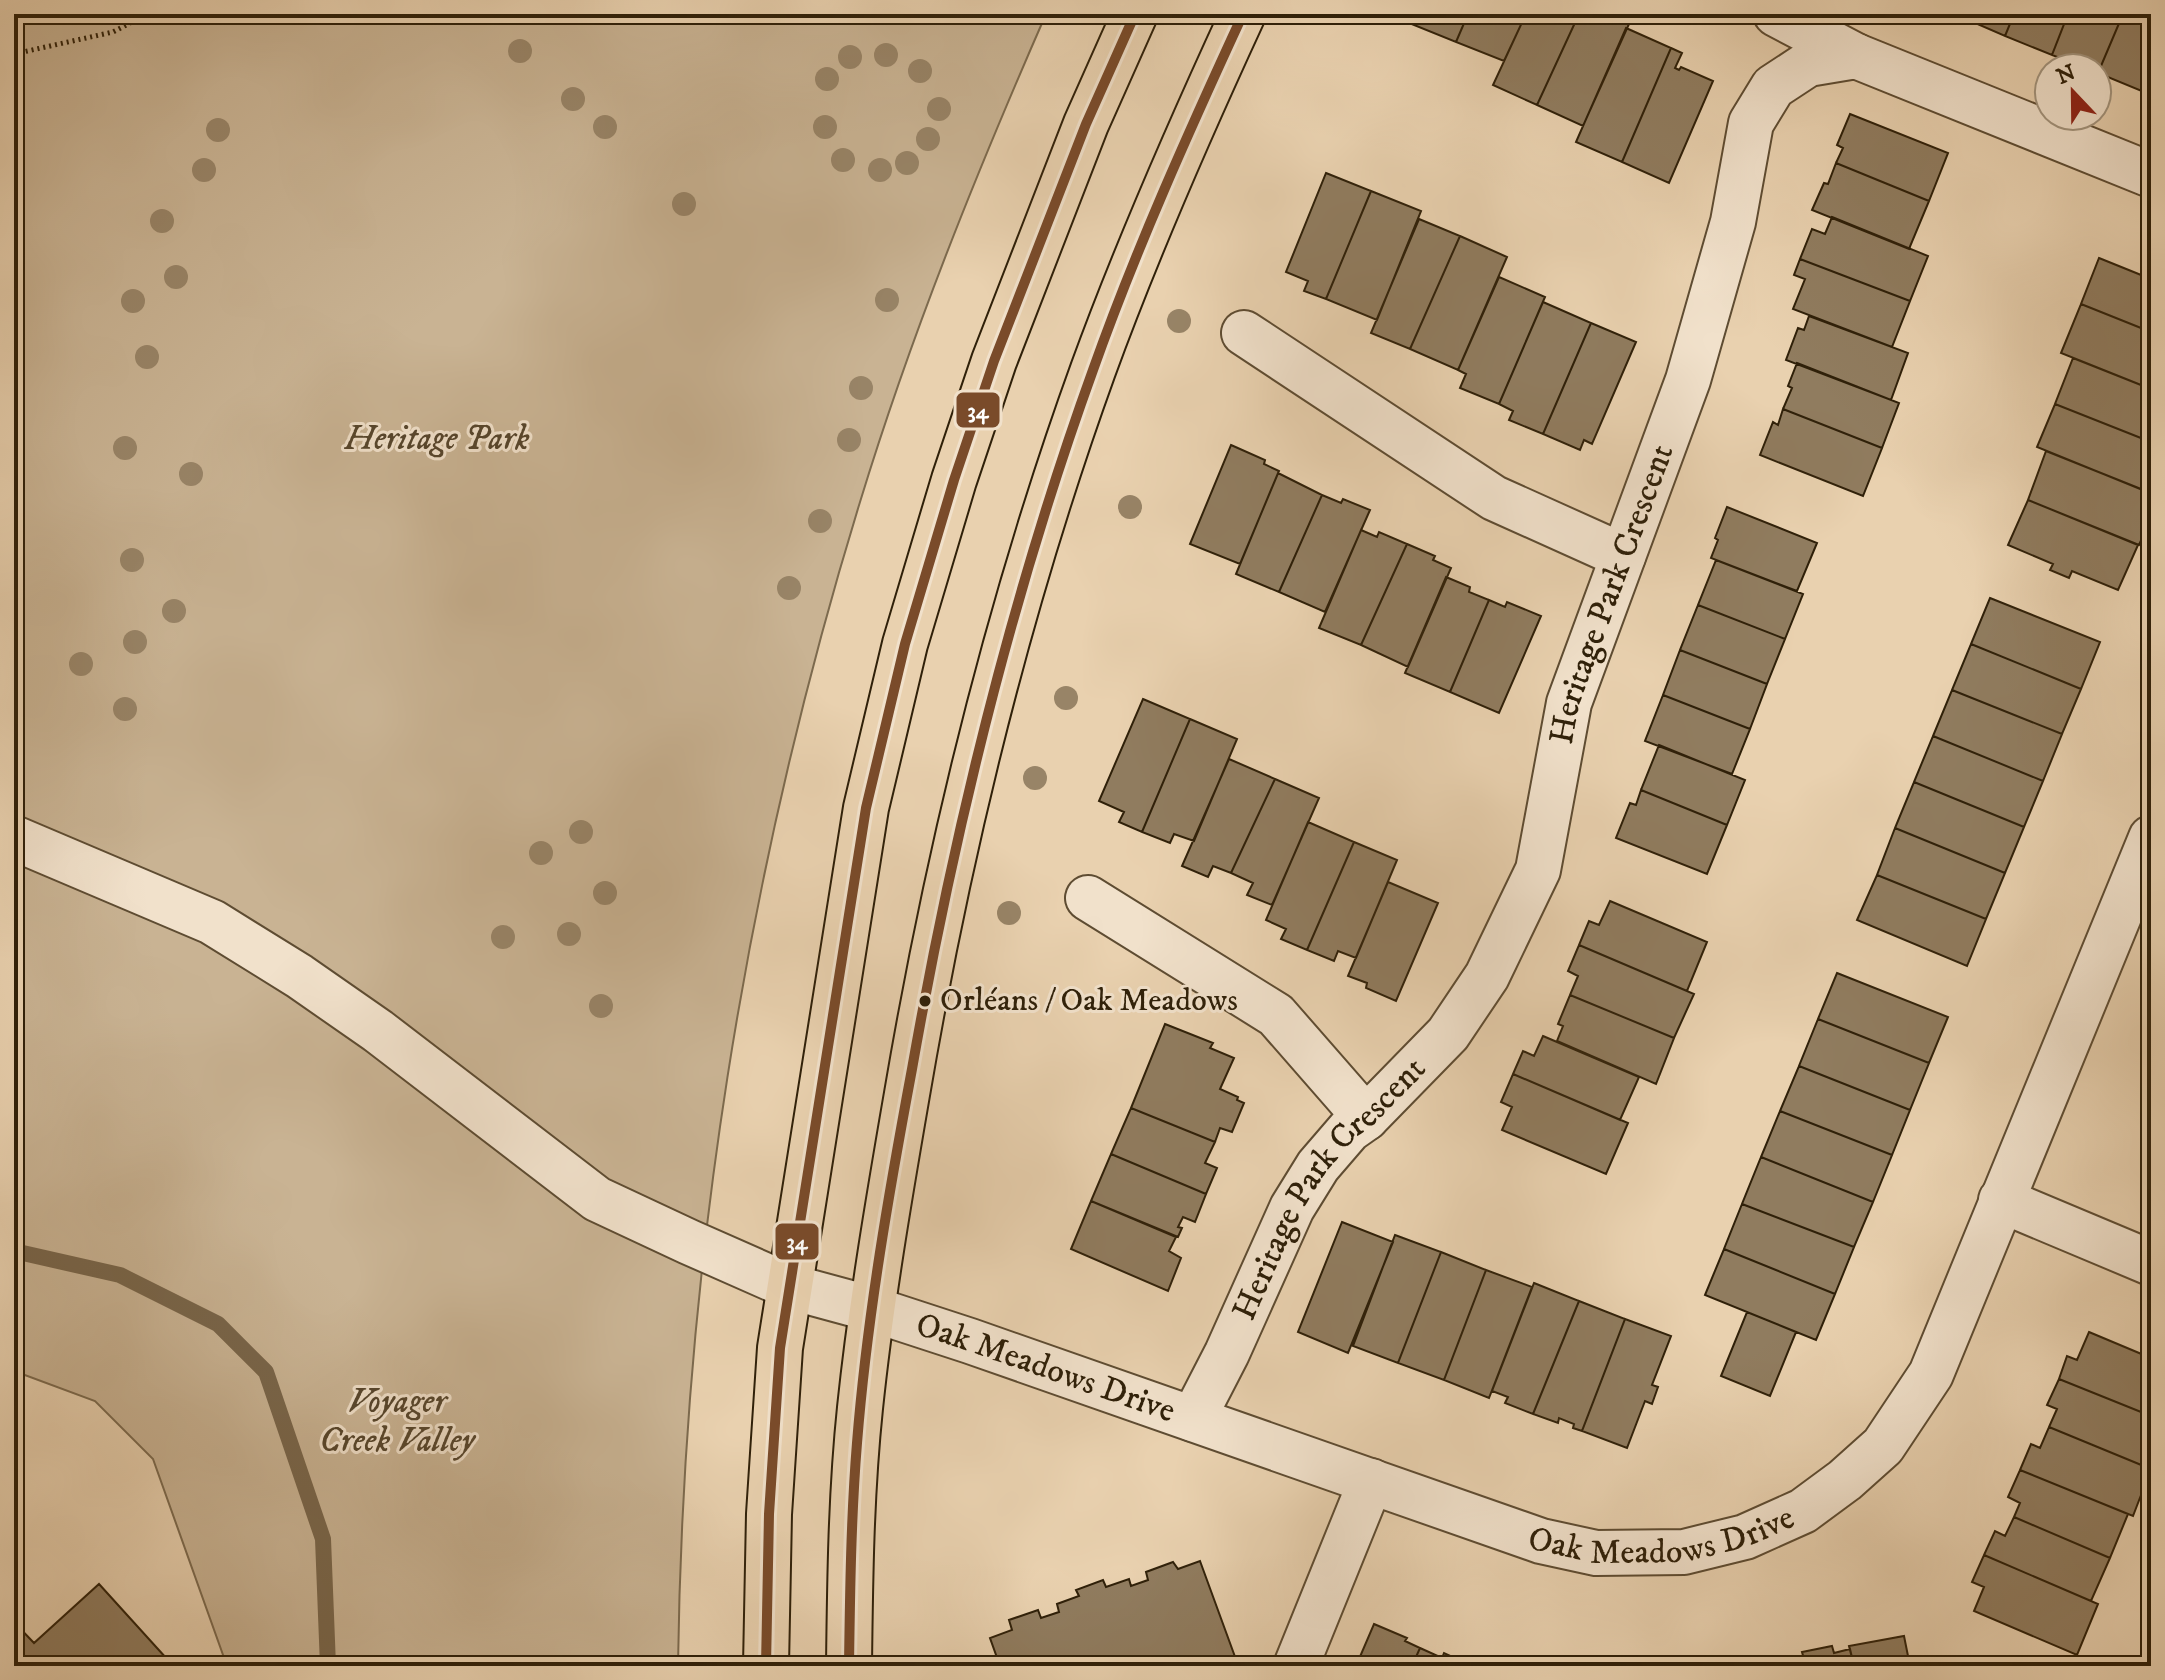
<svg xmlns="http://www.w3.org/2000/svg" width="2165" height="1680" viewBox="0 0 2165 1680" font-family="'IM FELL DW Pica',serif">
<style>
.green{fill:#c9b393;stroke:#7c6a4e;stroke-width:2}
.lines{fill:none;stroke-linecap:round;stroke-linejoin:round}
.stream{stroke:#79664b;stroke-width:16}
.building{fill:#907c5f;stroke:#2f2009;stroke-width:2}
.minor-casing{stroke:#5e4c32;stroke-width:48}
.major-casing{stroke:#2f2009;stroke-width:48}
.path{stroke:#2f2009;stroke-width:5;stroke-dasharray:2 4;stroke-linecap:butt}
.minor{stroke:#f1e1cb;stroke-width:44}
.major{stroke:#e9d1af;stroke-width:44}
.bus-1-casing{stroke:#f1e1cb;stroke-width:16}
.bus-1{stroke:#7a4b2a;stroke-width:10}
.tree{fill:#988467}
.bus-dot{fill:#2f2009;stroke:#f1e1cb;stroke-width:3}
.labels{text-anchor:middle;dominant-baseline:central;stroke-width:6;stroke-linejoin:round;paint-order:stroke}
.bus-label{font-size:32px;fill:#2f2009;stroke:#f1e1cb;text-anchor:start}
.park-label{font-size:34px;font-style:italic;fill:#56452c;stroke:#f1e1cb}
.street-label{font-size:34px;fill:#2f2009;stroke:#f1e1cb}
.line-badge{stroke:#f1e1cb;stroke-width:3}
.badge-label{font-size:22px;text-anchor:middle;font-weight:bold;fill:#fff}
</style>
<rect width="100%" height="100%" fill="#e9d1af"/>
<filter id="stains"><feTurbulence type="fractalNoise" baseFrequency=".0025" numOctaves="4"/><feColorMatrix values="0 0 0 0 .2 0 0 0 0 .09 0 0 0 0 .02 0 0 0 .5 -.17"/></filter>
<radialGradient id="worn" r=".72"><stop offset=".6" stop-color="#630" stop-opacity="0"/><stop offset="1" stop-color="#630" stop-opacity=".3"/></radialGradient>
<path class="green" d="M14,14H1046C976,174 911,335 860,502C744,879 683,1272 678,1666H227L153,1459L95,1401L14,1371Z"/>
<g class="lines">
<path class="stream" d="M14,1251L120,1275L218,1324L266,1372L323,1539L328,1666"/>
</g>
<path class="building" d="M1413,14H1468L1456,42L1409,23Z
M1468,14H1526L1504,61L1456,42Z
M1526,14H1579L1537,105L1493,85Z
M1579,14H1608L1629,24L1583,126L1537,105Z
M1960,14H2014L2005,36L1959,16Z
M2014,14H2068L2052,55L2005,36Z
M2068,14H2123L2098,73L2097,68H2085L2052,55Z
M2123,14H2151V75L2144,92L2098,73Z
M1626,28L1671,48L1622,162L1576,142Z
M1671,48L1682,53L1675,68L1679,70L1681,67L1713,81L1669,183L1622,162Z
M1850,114L1948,153L1929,201L1836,163L1843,148L1837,145Z
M1836,163L1929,201L1909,249L1812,210L1824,183L1828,184Z
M1326,173L1371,191L1326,299L1304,291L1308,281L1286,272Z
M1371,191L1421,211L1377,320L1326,299Z
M1832,217L1928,256L1910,301L1800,259L1812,229L1825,234Z
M1419,219L1460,236L1410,349L1371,333Z
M1460,236L1507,257L1458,370L1410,349Z
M2099,258L2151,279V332L2081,304Z
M1800,259L1910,301L1892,347L1793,309L1805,279L1794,275Z
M1499,277L1545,297L1499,404L1460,388L1466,374L1458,370Z
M1543,302L1591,323L1543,434L1509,420L1513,411L1499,404Z
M2081,304L2151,332V389L2061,353Z
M1809,316L1908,353L1891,400L1786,360L1798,328L1804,330Z
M1591,323L1636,342L1592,444L1584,440L1580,450L1543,434Z
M2073,358L2151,389V442L2055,404Z
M1797,363L1899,403L1882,448L1783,409L1792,388L1788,386Z
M2055,404L2151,442L2150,493L2037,447Z
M1783,409L1882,448L1863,496L1760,455L1773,422L1778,425Z
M1231,445L1265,460L1264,464L1279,471L1240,564L1190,544Z
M2046,451L2151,493V518L2139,545L2028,500Z
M1278,473L1322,495L1279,592L1236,574Z
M1322,495L1341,503L1343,499L1370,510L1325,612L1279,592Z
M2028,500L2138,545L2118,590L2072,571L2069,578L2050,570L2053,564L2008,545Z
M1727,507L1817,543L1797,591L1711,558L1718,540L1715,538Z
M1361,530L1377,537L1379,532L1407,544L1361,645L1319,628Z
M1407,544L1435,556L1433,560L1451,568L1408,667L1361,645Z
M1716,560L1803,594L1785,639L1698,605Z
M1446,577L1470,587L1469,592L1489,600L1450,692L1405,673Z
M1990,598L2100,642L2081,689L1971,644Z
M1489,600L1505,607L1507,602L1541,616L1499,713L1450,692Z
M1698,605L1785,639L1767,684L1680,650Z
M1971,644L2081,689L2062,734L1952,690Z
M1680,650L1767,684L1750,729L1663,695Z
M1952,690L2062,734L2043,781L1933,736Z
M1663,695L1750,729L1732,774L1645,741Z
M1143,699L1190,719L1142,832L1119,822L1124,812L1099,801Z
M1190,719L1237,739L1194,841L1174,834L1170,843L1142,832Z
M1933,736L2043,781L2024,827L1914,782Z
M1659,745L1745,780L1727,825L1641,790Z
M1229,759L1275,779L1231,873L1213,866L1208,877L1182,866Z
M1275,779L1319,798L1272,905L1247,895L1253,883L1231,873Z
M1914,782L2024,827L2005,873L1895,828Z
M1641,790L1727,825L1707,874L1616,838L1630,803L1636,805Z
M1308,822L1354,842L1307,950L1281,939L1286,929L1266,920Z
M1895,828L2005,873L1986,919L1877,875Z
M1354,842L1397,860L1356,958L1338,951L1334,961L1307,950Z
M1877,875L1986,919L1967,966L1857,920Z
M1388,882L1438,903L1396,1001L1366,988L1367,983L1348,976Z
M1610,901L1707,942L1687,991L1579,945L1589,921L1599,925Z
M1579,945L1694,994L1674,1038L1570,995L1578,976L1568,971Z
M1837,973L1948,1017L1929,1063L1818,1019Z
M1570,995L1674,1038L1656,1084L1557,1041L1563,1026L1558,1024Z
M1818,1019L1929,1063L1910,1110L1799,1066Z
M1165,1024L1213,1043L1210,1048L1234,1058L1220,1089L1238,1097L1237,1100L1244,1103L1232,1132L1220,1128L1215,1142L1131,1108Z
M1543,1036L1639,1077L1620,1120L1513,1074L1523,1051L1534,1056Z
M1799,1066L1910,1110L1892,1155L1780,1111Z
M1513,1074L1628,1123L1606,1174L1502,1130L1512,1107L1501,1102Z
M1131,1108L1215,1142L1205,1163L1217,1168L1206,1194L1111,1154Z
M1780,1111L1892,1155L1873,1202L1761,1157Z
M1111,1154L1206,1194L1195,1222L1183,1217L1178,1227L1182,1228L1178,1237L1091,1201Z
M1761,1157L1873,1202L1854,1247L1742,1204Z
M1091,1201L1176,1237L1169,1251L1181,1258L1168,1291L1071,1249Z
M1742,1204L1854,1247L1835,1294L1724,1249Z
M1342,1222L1393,1242L1348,1353L1298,1332Z
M1395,1235L1441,1252L1398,1363L1353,1346Z
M1724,1249L1835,1294L1816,1340L1705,1295Z
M1441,1252L1486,1270L1444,1380L1398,1363Z
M1486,1270L1532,1287L1489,1398L1444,1380Z
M1534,1283L1579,1301L1533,1414L1505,1403L1508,1397L1492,1391Z
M1579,1301L1625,1319L1582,1431L1573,1428L1574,1424L1559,1418L1558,1423L1533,1414Z
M1747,1312L1796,1332L1770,1396L1721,1376Z
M1625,1319L1671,1336L1652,1385L1658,1387L1652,1404L1645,1401L1627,1448L1582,1431Z
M2089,1332L2151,1358V1416L2059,1379L2067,1356L2077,1360Z
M2059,1379L2151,1416V1469L2049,1427L2057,1409L2047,1405Z
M2049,1427L2151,1469L2133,1516L2020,1470L2031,1444L2040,1448Z
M2020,1470L2128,1514L2110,1558L2014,1517L2020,1503L2008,1497Z
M2014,1517L2110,1558L2091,1601L1984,1555L1995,1531L2005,1536Z
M1984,1555L2098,1604L2077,1655L1974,1611L1984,1587L1972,1582Z
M1200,1561L1238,1665L1000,1666L990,1638L1012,1630L1009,1620L1038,1610L1041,1618L1059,1612L1057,1604L1079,1596L1076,1590L1103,1580L1106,1587L1129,1579L1131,1586L1148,1580L1146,1572L1173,1562L1178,1569Z
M99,1584L167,1659L159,1666H14V1622L34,1643Z
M1374,1624L1407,1638L1405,1641L1420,1648L1412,1666H1356Z
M1904,1636L1910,1666H1854L1849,1646Z
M1832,1646L1834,1653L1850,1649L1854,1666H1806L1802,1652Z
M1420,1648L1442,1658L1444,1653L1470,1665L1412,1666Z"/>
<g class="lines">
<defs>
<g id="minor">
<path d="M1776,14L1856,56"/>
<path d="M1244,333L1494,498L1623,556"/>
<path id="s1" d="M14,838L212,922L299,976L378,1031L597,1199L689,1242L791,1287L872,1309L970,1341L1541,1541L1596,1553L1684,1552L1745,1537L1803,1511L1845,1480L1883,1446L1931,1374L2151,838"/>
<path d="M1088,898L1276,1015L1366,1118"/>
<path d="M2001,1200L2151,1263"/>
<path id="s2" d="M1193,1419L1227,1353L1292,1208L1318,1166L1349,1130L1366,1118L1448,1034L1487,976L1538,870L1569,703L1688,380L1733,222L1751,123L1773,87L1808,64L1856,56L2151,175"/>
<path d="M1296,1666L1371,1481"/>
</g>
<path id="major" d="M766,1666L769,1514L780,1348L866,808L905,644L954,480L994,361L1086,124L1135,14
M849,1666C850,1580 851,1494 860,1408C871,1303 889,1198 907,1094C949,848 1008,605 1093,370C1137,249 1189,131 1243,14"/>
</defs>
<use href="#minor" class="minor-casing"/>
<use href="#major" class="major-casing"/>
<path class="path" d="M14,54L113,32L147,14"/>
<use href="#minor" class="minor"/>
<use href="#major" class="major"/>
<defs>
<path id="bus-1" d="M766,1666L769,1514L780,1348L866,808L905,644L954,480L994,361L1086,124L1135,14
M849,1666C850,1592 851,1517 857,1443C867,1317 889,1192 912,1069C954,831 1011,597 1093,370C1136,249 1189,131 1243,14"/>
</defs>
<use href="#bus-1" class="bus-1-casing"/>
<use href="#bus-1" class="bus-1"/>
</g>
<g class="tree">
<circle cx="520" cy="51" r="12"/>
<circle cx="886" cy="55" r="12"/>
<circle cx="850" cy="57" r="12"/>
<circle cx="920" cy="71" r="12"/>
<circle cx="827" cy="79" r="12"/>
<circle cx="573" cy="99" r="12"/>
<circle cx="939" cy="109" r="12"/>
<circle cx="605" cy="127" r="12"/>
<circle cx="825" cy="127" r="12"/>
<circle cx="218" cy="130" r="12"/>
<circle cx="928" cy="139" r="12"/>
<circle cx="843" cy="160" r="12"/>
<circle cx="907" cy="163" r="12"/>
<circle cx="204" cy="170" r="12"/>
<circle cx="880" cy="170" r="12"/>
<circle cx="684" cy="204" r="12"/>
<circle cx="162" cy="221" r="12"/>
<circle cx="176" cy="277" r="12"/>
<circle cx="887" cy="300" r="12"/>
<circle cx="133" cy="301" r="12"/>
<circle cx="1179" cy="321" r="12"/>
<circle cx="147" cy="357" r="12"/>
<circle cx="861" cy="388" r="12"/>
<circle cx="849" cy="440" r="12"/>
<circle cx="125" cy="448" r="12"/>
<circle cx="191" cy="474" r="12"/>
<circle cx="1130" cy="507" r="12"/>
<circle cx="820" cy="521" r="12"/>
<circle cx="132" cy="560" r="12"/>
<circle cx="789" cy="588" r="12"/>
<circle cx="174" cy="611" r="12"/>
<circle cx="135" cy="642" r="12"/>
<circle cx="81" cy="664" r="12"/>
<circle cx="1066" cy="698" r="12"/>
<circle cx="125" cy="709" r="12"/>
<circle cx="1035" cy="778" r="12"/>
<circle cx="581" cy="832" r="12"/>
<circle cx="541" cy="853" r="12"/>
<circle cx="605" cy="893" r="12"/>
<circle cx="1009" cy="913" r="12"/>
<circle cx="569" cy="934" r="12"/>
<circle cx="503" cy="937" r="12"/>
<circle cx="601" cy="1006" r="12"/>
</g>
<circle class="bus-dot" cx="925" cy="1001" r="7"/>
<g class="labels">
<g class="bus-label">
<text x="940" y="1001">Orléans / Oak Meadows</text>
</g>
<g class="park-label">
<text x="437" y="439">Heritage Park</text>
<text x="397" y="1402">Voyager<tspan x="397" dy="39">Creek Valley</tspan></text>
</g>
<g class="street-label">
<text stroke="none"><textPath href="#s2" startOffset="942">Heritage Park Crescent</textPath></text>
<text stroke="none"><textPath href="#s2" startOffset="270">Heritage Park Crescent</textPath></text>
<text stroke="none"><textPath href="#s1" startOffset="1170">Oak Meadows Drive</textPath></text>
<text stroke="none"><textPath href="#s1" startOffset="1818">Oak Meadows Drive</textPath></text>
</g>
</g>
<g class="line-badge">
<rect x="955" y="391" width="46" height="38" rx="8" fill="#7a4b2a"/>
<rect x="774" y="1222" width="46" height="39" rx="8" fill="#7a4b2a"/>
</g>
<g class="badge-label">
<text x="978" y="418">34</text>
<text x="797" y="1249">34</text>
</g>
<rect width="2165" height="1680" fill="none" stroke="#e9d1af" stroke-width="48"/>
<rect x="16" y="16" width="2133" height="1648" fill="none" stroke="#2f2009" stroke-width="4"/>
<rect x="24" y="24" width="2117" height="1632" fill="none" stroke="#2f2009" stroke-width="2"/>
<g transform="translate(2073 92) rotate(338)"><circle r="38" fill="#f1e1cb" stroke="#a3947d" stroke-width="2"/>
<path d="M0-6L14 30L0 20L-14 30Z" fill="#8f2418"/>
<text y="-12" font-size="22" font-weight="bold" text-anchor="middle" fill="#2f2009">N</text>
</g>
<rect width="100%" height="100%" filter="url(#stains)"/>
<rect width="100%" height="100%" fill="url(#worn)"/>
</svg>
